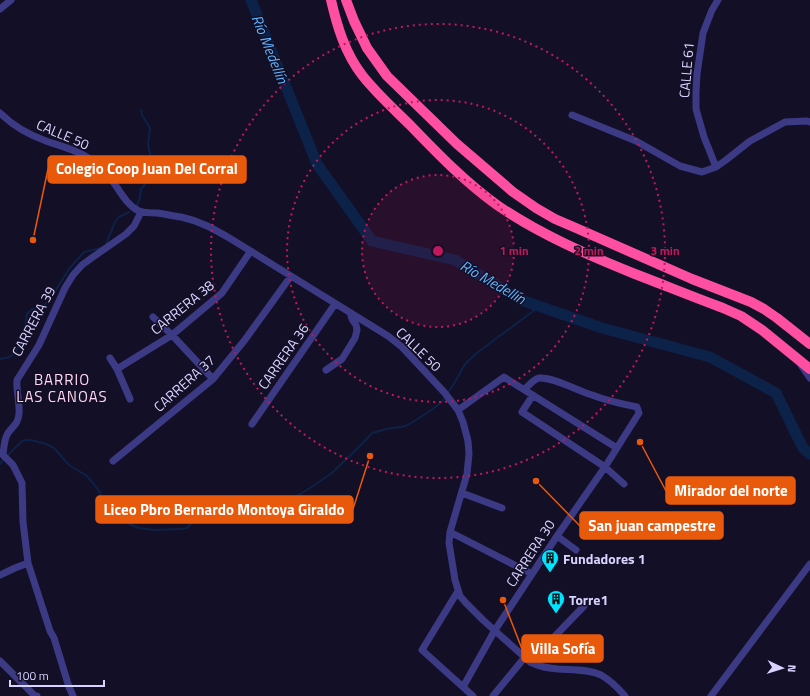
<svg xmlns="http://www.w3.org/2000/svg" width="810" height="696" viewBox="0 0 810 696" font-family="'Titillium Web',sans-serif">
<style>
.green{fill:#12302f}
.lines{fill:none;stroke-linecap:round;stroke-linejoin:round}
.stream{stroke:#0c2248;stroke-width:2}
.river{stroke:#0c2248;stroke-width:11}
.minor{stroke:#3d3a85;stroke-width:7}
.highway{stroke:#ff4fa3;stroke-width:10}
.ring{fill:none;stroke:#c2185b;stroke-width:2;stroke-dasharray:2 4}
.labels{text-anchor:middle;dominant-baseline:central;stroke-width:3;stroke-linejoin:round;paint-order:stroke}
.street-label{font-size:14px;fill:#d9d4ff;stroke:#130f26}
.poi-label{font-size:14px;font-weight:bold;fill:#d9d4ff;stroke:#130f26;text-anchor:start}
.water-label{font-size:15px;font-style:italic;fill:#62b6ff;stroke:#130f26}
.neighbourhood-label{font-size:15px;letter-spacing:1px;fill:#ffd6f0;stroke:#130f26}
.centre{fill:#c2185b;stroke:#130f26;stroke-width:2}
.ring-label{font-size:12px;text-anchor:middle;font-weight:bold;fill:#c2185b;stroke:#130f26;stroke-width:3;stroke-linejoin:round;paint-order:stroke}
.leader{fill:none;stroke:#e8590c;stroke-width:1.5}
.callout-dot{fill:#e8590c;stroke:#130f26;stroke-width:1.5}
.callout{fill:#e8590c;stroke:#e8590c;stroke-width:1.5}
.callout-label{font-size:15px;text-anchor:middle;font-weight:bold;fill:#fff}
</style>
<rect width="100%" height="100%" fill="#130f26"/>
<path class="green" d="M533,638L540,645L529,657L521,649Z"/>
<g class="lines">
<path class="stream" d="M137,205L140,198L141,189L147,182L151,170V159L148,144L150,128L142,115L141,110
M106,244L115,222L119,217L129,212
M0,359C14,357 12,355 20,345V341L24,332L27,314L32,309H39L49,301L69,269L84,252L101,248
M448,393L455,382L465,364L478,352L540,306
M7,456L22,441L27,440H31L46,444L54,448L69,465L87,476L92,482L99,491L108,508L118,519L139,528L154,530L181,529L187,528L205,509L214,505H234L244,502L254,505H259L266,503L275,498L290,502L297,496L310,488L332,473L362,444L372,433L391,428L401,427L408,425L430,411L443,401L445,397
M0,464L3,460"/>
<path class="river" d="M251,0L317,164L372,241L455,260L521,300L602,328L710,357L776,393L803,448L810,454"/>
<path class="minor" d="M0,9L11,0
M0,113C13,126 29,135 46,141C63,147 80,151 94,162C99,167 106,173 111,179C119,189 126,205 139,211C144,213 151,213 157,213C165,214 173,216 181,217C200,221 214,229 231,239L388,336L402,347L444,392L458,410L463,422L468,441L469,454L467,474L450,532L449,543L455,580L460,596L466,603L483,620L530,662C539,667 548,668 558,669C571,670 589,669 601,675C610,680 618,688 625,696
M572,115L636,141L680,166L702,172L716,167L726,160L750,141L785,122L807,121L810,122
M716,167L704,137L696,109V92L697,74L703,33L712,10L718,0
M153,317L172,335L213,379
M110,358L117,369L130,399
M801,365L810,378
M117,369L172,335L222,293L250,252
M326,370L342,359L355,338L357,330L356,325L352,319L351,316V313
M533,395L522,412L605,467L624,484
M458,410L504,377L617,448
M252,424L335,304
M113,461L213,379L244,341L291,276
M462,493L502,508
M450,532L532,574
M557,536L576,550
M0,575L15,568L28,563
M458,591L422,650L473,696
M0,661L35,696H37
M530,662L584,606
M463,687L495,630L507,612L557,536L605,467L639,413L637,407C622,404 607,401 592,395C578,391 554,377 539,378C534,379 529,385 525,389
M73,696L69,687L54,638L50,631L28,563L23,522L22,483L13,465L3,455C4,447 4,439 8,433C13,426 18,424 19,414C20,403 16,391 17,380L39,345L65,288L73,275L82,265L93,257L126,234L134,226L141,212
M493,696L525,657
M711,696L810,564"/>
<path class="highway" d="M331,0C337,26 345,53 362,75C376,93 394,109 410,125C437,153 465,182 497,205C539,234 588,255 635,274C664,285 693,297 723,308L741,316L762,330L810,369
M346,0L354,21L367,48L387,76L457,144L513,192L536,208L555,219L576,228L692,279L751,302L764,309L777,318L810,344"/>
</g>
<circle cx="438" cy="251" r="76" fill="#c2185b" fill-opacity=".12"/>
<g class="ring">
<circle cx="438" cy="251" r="76"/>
<circle cx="438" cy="251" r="151"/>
<circle cx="438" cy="251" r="227"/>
</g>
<defs>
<symbol id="building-pin" viewBox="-11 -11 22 30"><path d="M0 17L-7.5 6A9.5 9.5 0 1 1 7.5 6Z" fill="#00e5ff" stroke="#130f26"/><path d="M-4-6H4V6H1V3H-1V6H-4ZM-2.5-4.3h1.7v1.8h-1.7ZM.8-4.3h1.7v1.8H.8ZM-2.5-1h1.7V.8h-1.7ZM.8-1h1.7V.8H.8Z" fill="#111"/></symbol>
</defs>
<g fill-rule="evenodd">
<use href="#building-pin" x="540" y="548" width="20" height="27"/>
<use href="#building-pin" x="546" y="589" width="20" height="27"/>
</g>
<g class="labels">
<g class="street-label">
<text transform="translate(686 70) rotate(-85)">CALLE 61</text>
<text transform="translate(63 134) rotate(23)">CALLE 50</text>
<text transform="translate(182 307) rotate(-39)">CARRERA 38</text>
<text transform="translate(33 321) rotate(-62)">CARRERA 39</text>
<text transform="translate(419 349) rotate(44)">CALLE 50</text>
<text transform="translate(283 356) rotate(-55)">CARRERA 36</text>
<text transform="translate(184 383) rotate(-42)">CARRERA 37</text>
<text transform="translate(530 553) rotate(-57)">CARRERA 30</text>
</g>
<g class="poi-label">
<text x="563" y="558">Fundadores 1</text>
<text x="569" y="599">Torre1</text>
</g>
<g class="water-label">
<text transform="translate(270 49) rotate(68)">Río Medellín</text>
<text transform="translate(493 282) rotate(30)">Río Medellín</text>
</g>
<g class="neighbourhood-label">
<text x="62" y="379">BARRIO<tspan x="62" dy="17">LAS CANOAS</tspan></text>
</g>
</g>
<circle cx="438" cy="251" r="6" class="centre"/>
<g class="ring-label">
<text x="514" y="255">1 min</text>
<text x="589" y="255">2 min</text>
<text x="665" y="255">3 min</text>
</g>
<path class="leader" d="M33 240L48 169M640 442L666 491M370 456L353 509M536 481L580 526M503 600L522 649"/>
<g class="callout-dot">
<circle cx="33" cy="240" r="4"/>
<circle cx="640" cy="442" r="4"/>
<circle cx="370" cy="456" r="4"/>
<circle cx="536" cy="481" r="4"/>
<circle cx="503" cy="600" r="4"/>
</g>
<g class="callout">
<rect x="48" y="156" width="198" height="27" rx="4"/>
<rect x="666" y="477" width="129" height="27" rx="4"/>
<rect x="96" y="496" width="257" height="27" rx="4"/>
<rect x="580" y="512" width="143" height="27" rx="4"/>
<rect x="522" y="635" width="81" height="27" rx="4"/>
</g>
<g class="callout-label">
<text x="147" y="174">Colegio Coop Juan Del Corral</text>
<text x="731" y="496">Mirador del norte</text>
<text x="224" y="515">Liceo Pbro Bernardo Montoya Giraldo</text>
<text x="652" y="531">San juan campestre</text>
<text x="563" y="654">Villa Sofía</text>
</g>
<g transform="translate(782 668) rotate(94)" stroke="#130f26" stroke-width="3" paint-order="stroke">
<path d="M0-3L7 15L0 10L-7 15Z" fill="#d9d4ff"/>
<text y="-6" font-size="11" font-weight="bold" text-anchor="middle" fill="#d9d4ff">N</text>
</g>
<path d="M10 680v6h94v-6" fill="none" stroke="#d9d4ff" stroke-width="2"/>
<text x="16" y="680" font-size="12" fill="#d9d4ff" stroke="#130f26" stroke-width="3" paint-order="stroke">100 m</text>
</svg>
